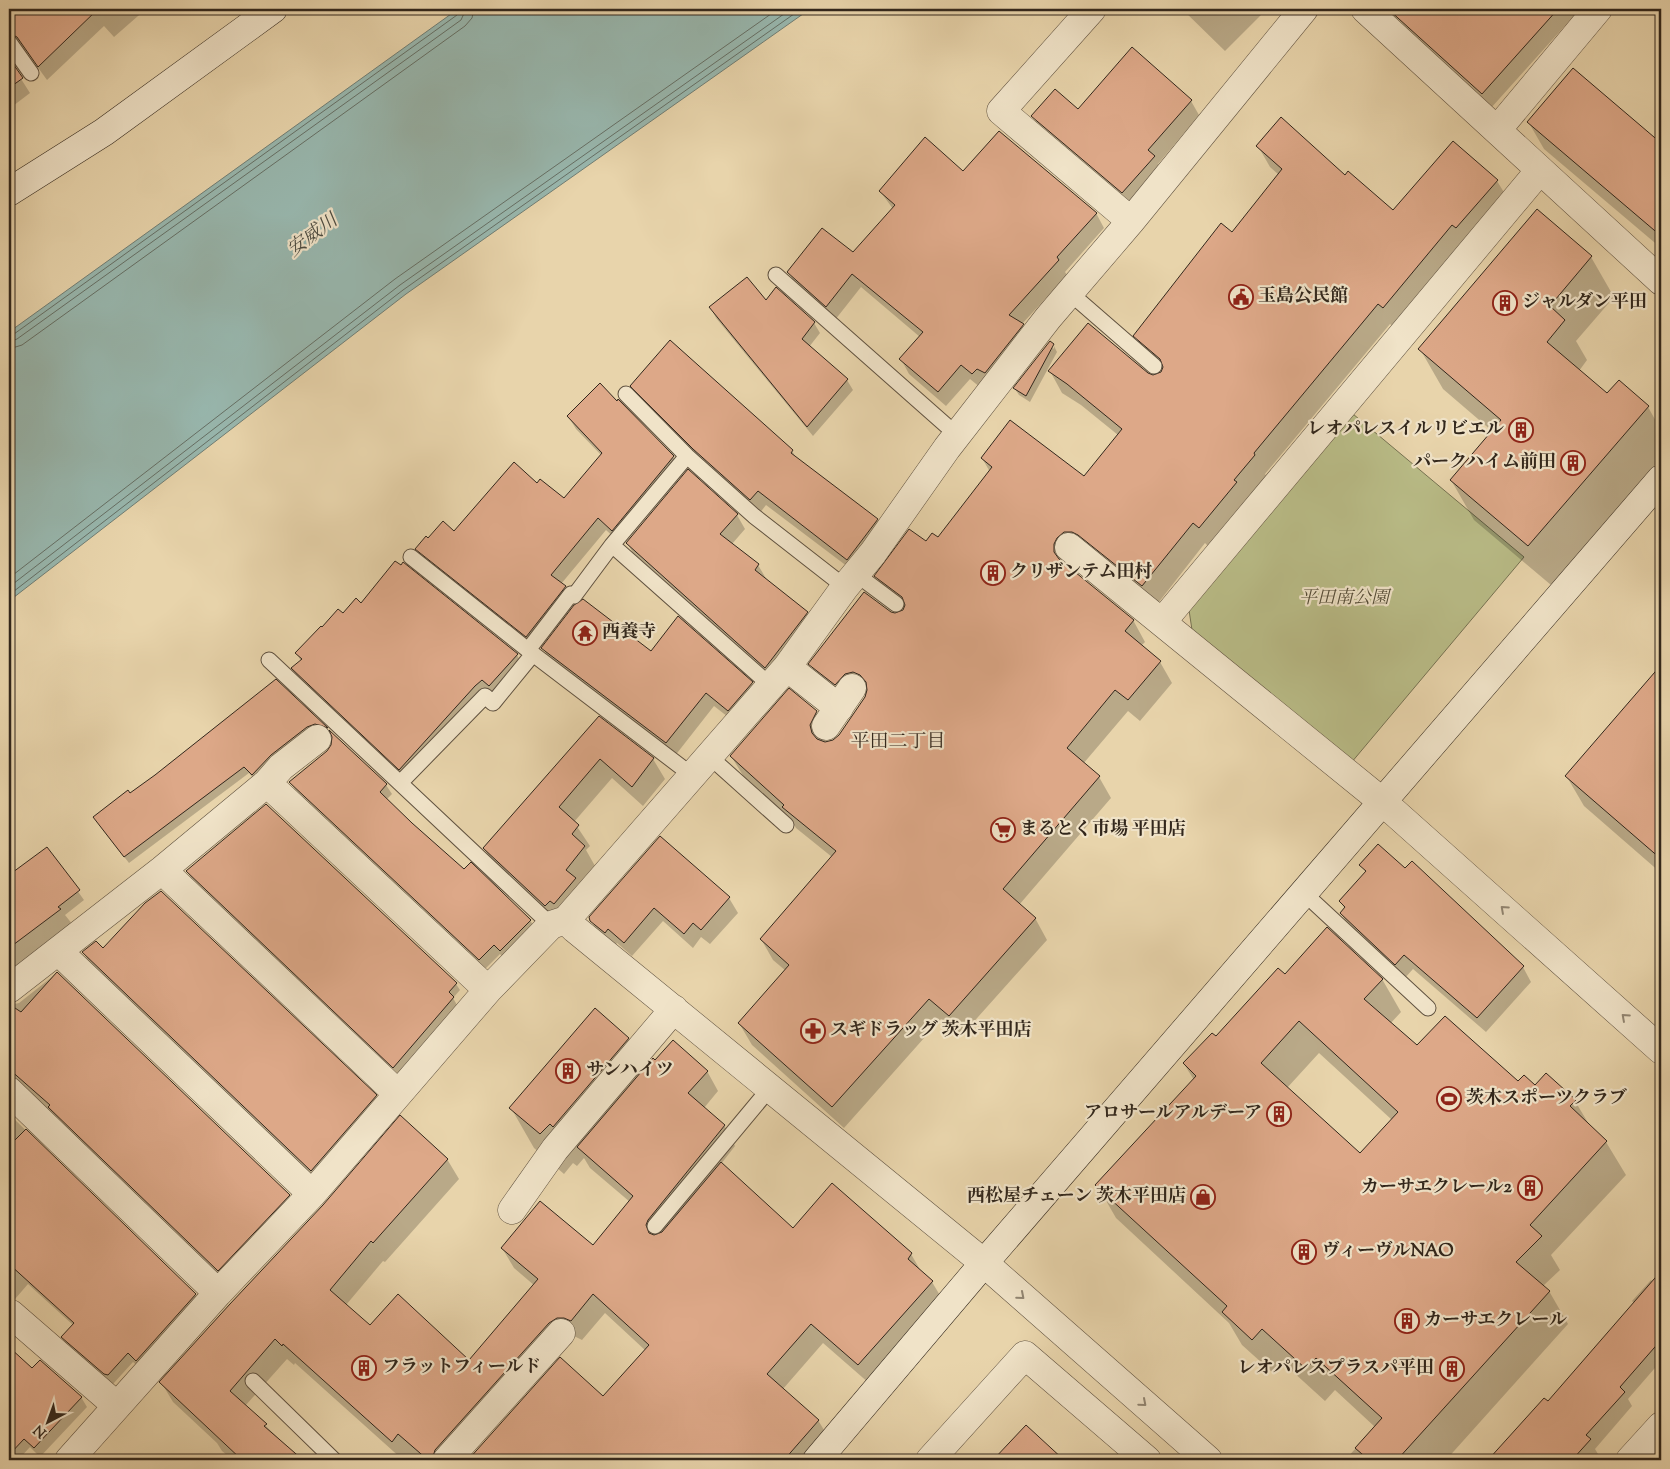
<svg xmlns="http://www.w3.org/2000/svg" width="1670" height="1469" viewBox="0 0 1670 1469" font-family="'Sorts Mill Goudy','Noto Serif JP',serif">
<style>
.green{fill:#b9bc87;stroke:#767252}
.water{fill:#98b7ae;stroke:#6f7d74}
.shadow{fill:#0003;fill-rule:evenodd}
.lines{fill:none;stroke-linecap:round;stroke-linejoin:round}
.shore{stroke:#656f65;stroke-width:1}
.building{fill:#dda888;stroke:#32271c;fill-rule:evenodd}
.lane-casing{stroke:#605240;stroke-width:17}
.street-casing{stroke:#605240;stroke-width:29}
.secondary-casing{stroke:#32271c;stroke-width:29}
.lane{stroke:#f0e3c8;stroke-width:15}
.street{stroke:#f0e3c8;stroke-width:28}
.secondary{stroke:#f0e3c8;stroke-width:28}
.oneway{stroke:#918572}
.labels{text-anchor:middle;dominant-baseline:central;stroke-width:4.5;stroke-linejoin:round;paint-order:stroke}
.poi-label{font-size:18px;font-weight:bold;fill:#32271c;stroke:#f0e3c8;text-anchor:start}
.park-label{font-size:18px;font-style:italic;fill:#544c37;stroke:#f0e3c8}
.water-label{font-size:19px;font-style:italic;fill:#4c4b40;stroke:#f0e3c8}
.neighbourhood-label{font-size:19px;fill:#32271c;stroke:#f0e3c8}
</style>
<rect width="100%" height="100%" fill="#e8d4ab"/>
<filter id="stains"><feTurbulence type="fractalNoise" baseFrequency=".004" numOctaves="4"/><feColorMatrix values="0 0 0 0 .2 0 0 0 0 .09 0 0 0 0 .02 0 0 0 .5 -.17"/></filter>
<radialGradient id="worn" r=".72"><stop offset=".6" stop-color="#630" stop-opacity="0"/><stop offset="1" stop-color="#630" stop-opacity=".3"/></radialGradient>
<path class="green" d="M1353,414L1524,557L1351,763L1192,630L1189,610Z"/>
<path class="water" d="M458,9H810L406,294L9,601V332Z"/>
<path class="shadow" d="M9,9H146L114,37L104,26L47,80L26,51L18,47L9,53Z
M1182,9H1259L1262,14L1225,51Z
M1386,9H1580L1491,108L1408,33L1402,23Z
M9,60L30,93L9,109Z
M1573,70L1661,145V248L1544,149L1529,123Z
M1191,101L1199,115L1158,164L1162,172L1131,207L1041,131L1033,116Z
M1453,142L1497,181L1510,202L1396,329L1390,324L1265,474L1267,477L1211,549L1205,543L1155,607L1068,559L1065,566L1133,620L1145,642L1141,646L1160,662L1172,683L1140,721L1128,711L1083,764L1099,777L1111,798L1019,905L1035,918L1047,940L961,1036L941,1019L844,1128L752,1045L739,1023L786,971L773,960L761,939L832,857L796,828L791,820L744,777L731,756L816,712L829,733L824,743L834,741L840,736L867,694L857,695L822,685L810,664L890,613L895,615L905,610L888,597L876,576L926,543L939,539L990,472L982,458L1084,478L1118,435L1081,405L1062,393L1050,371L1147,374L1153,377L1162,373L1163,371L1147,357L1135,336L1232,233L1279,175L1270,167L1258,146L1345,177L1394,212Z
M963,173L1096,213L1104,228L1065,272L1067,275L1022,324L1031,339L981,388L970,379L946,406L909,374L901,359L920,337L861,287L835,320L797,287L789,273L854,254L893,209L880,191Z
M1591,257L1614,297L1576,341L1587,360L1579,371L1607,395L1648,407L1661,430V458L1551,585L1474,520L1451,480L1492,431L1443,389L1420,349Z
M766,302L814,323L820,333L809,347L847,380L853,390L813,436L716,318L711,308Z
M1054,346L1057,352L1030,402L1019,395L1015,389L1052,347L1054,349Z
M632,386L792,451L797,459L877,520L886,534L856,573L766,505L759,514L703,464L640,401Z
M618,401L673,457L681,470L620,543L606,530L561,584L573,600L534,649L424,562L416,549L428,540L454,533L537,484L564,500L602,456L576,429L568,416Z
M737,515L745,529L732,544L758,565L767,580L807,613L815,627L774,682L636,558L627,543Z
M401,567L517,655L523,666L497,697L490,691L407,781L299,680L293,668L301,661L297,654L343,615L361,604Z
M543,648L651,653L752,683L760,697L737,724L714,706L674,757L551,662Z
M1661,667V873L1584,806L1567,777Z
M276,681L330,734L320,730L256,782L249,773L129,863L99,825Z
M599,718L653,759L665,779L643,806L612,778L574,822L590,846L586,850L595,866L557,925L496,868L484,848Z
M290,782L386,785L392,794L386,800L465,871L530,920L536,930L506,960L500,954L485,969L296,791Z
M660,838L729,898L738,913L710,944L701,937L693,948L663,921L632,956L617,943L614,947L600,936L591,920Z
M49,851L84,900L65,915L77,930L9,983V879Z
M1361,865L1405,870L1523,967L1531,982L1486,1032L1413,969L1404,979L1350,928L1341,913L1345,909L1340,901L1366,873Z
M187,871L456,984L460,990L453,998L457,1005L398,1074L191,878Z
M104,950L376,1096L381,1105L317,1180L89,962L83,952Z
M57,973L289,1195L294,1205L223,1279L9,1086V1005L19,1003Z
M1286,976L1382,979L1401,1012L1390,1024L1417,1047L1518,1083L1535,1086L1575,1101L1590,1126L1606,1142L1626,1175L1551,1255L1560,1270L1543,1286L1549,1291L1568,1324L1446,1460H1345L1375,1427L1335,1390L1325,1401L1281,1361L1272,1372L1242,1345L1229,1323L1116,1218L1097,1185L1194,1080L1184,1064ZM1319,1053L1392,1120L1361,1155L1287,1088Z
M628,1038L646,1069L707,1071L718,1091L704,1108L724,1125L735,1146L721,1164L793,1230L911,1254L922,1273L932,1282L944,1302L870,1384L823,1343L783,1389L818,1420L830,1440L813,1460H469L560,1359L604,1397L646,1351L605,1313L582,1340L576,1337L568,1338L455,1460H418L410,1454L403,1460L295,1363L294,1365L287,1359L245,1406L293,1452L297,1460H233L222,1451L217,1443L173,1402L161,1382L447,1159L459,1179L385,1262L383,1261L346,1305L370,1327L469,1361L535,1286L514,1268L502,1248L593,1247L630,1202L590,1168L584,1158L577,1166L573,1163L564,1174L534,1148L511,1108Z
M9,1114L195,1295L201,1304L142,1370L133,1362L113,1384L68,1346L62,1337L73,1325L28,1284L9,1306Z
M1661,1272V1361L1628,1399L1632,1406L1595,1449L1598,1454L1592,1460H1489L1544,1400L1548,1403L1634,1303L1632,1301L1651,1280L1653,1282Z
M9,1349L32,1370L81,1397L87,1407L40,1457L30,1447L18,1460H9Z
M1026,1427L1062,1460H995Z"/>
<g class="lines">
<path class="shore" d="M9,335L14,334L457,15L460,9
M9,342L17,339L461,20L466,9
M9,349L22,345L465,26L472,18L474,9
M9,578L395,279L778,9
M9,587L400,285L791,9
M9,595L403,290L801,9"/>
</g>
<path class="building" d="M9,9H98L38,67L17,37L9,33Z
M1388,9H1558L1482,94Z
M1132,47L1192,100L1148,150L1155,156L1122,193L1031,116L1055,89L1078,109Z
M9,58L23,78L9,88Z
M1573,68L1661,143V236L1527,122Z
M1281,117L1345,175L1348,171L1393,210L1453,141L1498,180L1456,228L1452,225L1383,308L1378,304L1254,453L1255,455L1234,480L1237,482L1199,528L1193,523L1142,586L1078,535L1072,532H1064L1057,538L1054,544V552L1059,559L1134,620L1125,631L1161,661L1128,700L1115,690L1067,748L1100,776L1003,889L1036,918L949,1016L929,999L832,1107L738,1023L789,965L760,939L836,851L782,807L784,805L730,756L789,688L817,711L810,725L812,733L817,739L825,742L833,740L839,735L865,697L867,690L866,682L860,675L853,672L845,674L835,685L808,664L864,592L891,612L895,613L903,610L905,605L902,597L874,576L909,529L926,541L932,533L938,537L992,467L981,458L1010,420L1084,476L1122,429L1067,384L1048,371L1088,323L1148,373L1153,375L1161,372L1163,367L1160,359L1133,336L1221,223L1232,232L1282,169L1256,146Z
M999,131L1097,213L1057,257L1059,260L1009,315L1024,324L985,373L977,369L972,374L961,365L938,392L899,359L923,332L852,274L826,307L787,272L822,228L853,252L895,205L879,191L925,137L963,171Z
M1537,209L1592,256L1550,306L1565,320L1547,342L1607,393L1619,380L1649,406L1528,546L1450,480L1501,420L1418,349Z
M747,277L766,300L776,287L815,322L802,339L848,379L807,427L709,307Z
M670,340L793,450L791,453L878,519L847,560L758,491L750,500L693,449L630,386Z
M1050,341L1054,344L1026,396L1013,388Z
M600,383L617,401L618,399L674,456L612,531L598,518L551,575L566,586L526,637L415,549L426,536L428,538L443,521L454,531L514,462L537,483L540,479L564,498L602,453L567,416Z
M688,469L738,514L720,534L759,564L755,570L808,612L765,668L626,543Z
M395,561L401,565L403,562L518,654L489,686L482,680L475,686L399,770L291,668L302,659L295,653L321,626L322,627L338,609L343,613L356,598L361,603Z
M583,599L651,651L678,616L753,682L728,711L706,693L666,743L541,648L574,605Z
M1661,665V859L1565,776Z
M276,679L328,728L315,724L307,727L271,755L252,775L244,767L124,857L93,817L128,790L130,793L155,775Z
M599,716L654,758L632,787L600,759L559,807L579,825L572,834L585,846L566,870L576,878L554,904L550,901L545,906L483,848Z
M329,730L387,784L380,792L412,823L464,869L471,862L531,920L500,951L494,945L479,960L289,782L327,751L331,745L332,737Z
M266,804L457,983L449,992L454,997L393,1068L186,871Z
M660,836L730,897L701,930L693,923L684,934L654,908L624,943L608,929L605,933L590,921L589,917Z
M1378,844L1405,868L1412,861L1524,966L1477,1018L1404,955L1395,965L1340,913L1345,907L1339,901L1366,871L1359,865Z
M47,847L80,890L58,907L61,909L9,948V875Z
M161,891L377,1095L311,1171L82,952L96,941L103,948L145,903Z
M1327,927L1383,979L1364,999L1417,1045L1445,1016L1518,1081L1524,1075L1535,1085L1546,1073L1576,1100L1570,1106L1607,1141L1530,1225L1542,1236L1516,1262L1550,1291L1397,1460H1369L1355,1448L1382,1418L1316,1358L1306,1369L1262,1329L1252,1340L1222,1312L1227,1306L1095,1185L1196,1076L1183,1063L1212,1033L1216,1036L1278,968L1285,974ZM1299,1021L1398,1112L1360,1153L1261,1063Z
M57,972L290,1195L218,1271L48,1107L50,1105L9,1069V1004L21,1012Z
M595,1008L629,1038L553,1127L550,1124L540,1134L509,1108Z
M673,1040L708,1071L688,1093L725,1125L648,1220L646,1225L649,1233L654,1235L662,1232L721,1162L793,1228L832,1183L912,1253L908,1259L933,1281L858,1365L811,1324L767,1374L819,1420L784,1460H468L560,1357L603,1396L649,1345L593,1294L571,1321L564,1318H557L549,1323L435,1450L432,1460H428L398,1434L392,1442L283,1344L282,1346L275,1339L230,1391L267,1424L264,1426L303,1460H242L159,1382L230,1304L323,1205L400,1115L448,1159L373,1243L371,1241L330,1290L370,1325L398,1294L469,1360L538,1279L501,1248L540,1201L593,1245L633,1196L577,1147L653,1058L655,1060Z
M26,1129L196,1294L136,1361L128,1353L108,1375L104,1374L61,1337L74,1323L9,1264V1146Z
M1661,1271V1340L1620,1387L1625,1392L1586,1435L1591,1439L1572,1460H1488L1544,1398L1548,1401Z
M9,1347L32,1368L40,1360L82,1397L34,1448L24,1439L9,1455Z
M1026,1425L1064,1460H993Z"/>
<g class="lines">
<defs>
<path id="lane" d="M9,42L31,73
M776,275L957,435
M1070,293L1154,366
M626,394L687,456L754,516L845,587
M612,545L771,686
M411,557L533,654
M856,574L896,604
M528,650L571,594L574,596L612,545L687,456
M269,660L551,925
M710,757L786,825
M401,782L485,696L493,703L533,654L693,776
M1305,894L1428,1008
M655,1226L770,1088
M253,1381L334,1460"/>
<path id="street" d="M1092,9L1001,111L1131,221
M1365,9L1661,281
M1497,130L1598,9
M1069,547L1384,803L1661,1050
M1162,622L1540,170
M787,667L839,708
M826,726L852,688
M267,783L488,990
M162,870L398,1094
M566,920L575,929L984,1263L1208,1460
M59,952L312,1194
M9,989L162,870L267,783L281,767L317,739
M9,1091L218,1293
M512,1210L555,1149L674,1009
M9,1316L11,1314L117,1406
M69,1460L218,1293L312,1194L488,990L551,925L566,920L787,667L845,587L873,553L947,448L1048,318L1131,221L1304,9
M447,1460L561,1333
M930,1460L1025,1355L1147,1460
M1630,1460L1661,1426"/>
<path id="secondary" d="M9,192L104,132L273,9
M817,1460L984,1263L1661,479"/>
</defs>
<use href="#lane" class="lane-casing"/>
<use href="#street" class="street-casing"/>
<use href="#secondary" class="secondary-casing"/>
<use href="#lane" class="lane"/>
<use href="#street" class="street"/>
<use href="#secondary" class="secondary"/>
</g>
<defs><path id="oneway-chevron" d="M-2-3.5L2.5 0L-2 3.5" fill="none" stroke-width="1.6" stroke-linecap="round" stroke-linejoin="round" transform="scale(1.25)"/></defs>
<g class="oneway">
<use href="#oneway-chevron" transform="translate(1504 909) rotate(-138)"/>
<use href="#oneway-chevron" transform="translate(1625 1017) rotate(-138)"/>
<use href="#oneway-chevron" transform="translate(1021 1296) rotate(41)"/>
<use href="#oneway-chevron" transform="translate(1143 1403) rotate(41)"/>
</g>
<defs>
<symbol id="civic-ring" viewBox="-11 -11 22 22"><circle r="9.5" fill="#f0e3c8" stroke="#8f2418" stroke-width="1.5"/><path d="M-.6-6.5H3V-4.5H.6V-3L4-1V1h2V6H-6V1h2V-1L-.6-3ZM-1.2 2.5V6h2.4V2.5Z" fill="#8f2418"/></symbol>
<symbol id="building-ring" viewBox="-11 -11 22 22"><circle r="9.5" fill="#f0e3c8" stroke="#8f2418" stroke-width="1.5"/><path d="M-4-6H4V6H1V3H-1V6H-4ZM-2.5-4.3h1.7v1.8h-1.7ZM.8-4.3h1.7v1.8H.8ZM-2.5-1h1.7V.8h-1.7ZM.8-1h1.7V.8H.8Z" fill="#8f2418"/></symbol>
<symbol id="temple-ring" viewBox="-11 -11 22 22"><circle r="9.5" fill="#f0e3c8" stroke="#8f2418" stroke-width="1.5"/><path d="M0-6L5-2H3V0L6.5 2.5H4V6H1.5V3h-3V6H-4V2.5H-6.5L-3 0V-2H-5Z" fill="#8f2418"/></symbol>
<symbol id="supermarket-ring" viewBox="-11 -11 22 22"><circle r="9.5" fill="#f0e3c8" stroke="#8f2418" stroke-width="1.5"/><path d="M-6-5.5h2.5l.6 2H6L4.5 2H-2.5L-4.4-4H-6ZM-1.5 3.2a1.3 1.3 0 1 0 .1 0ZM3 3.2a1.3 1.3 0 1 0 .1 0Z" fill="#8f2418"/></symbol>
<symbol id="pharmacy-ring" viewBox="-11 -11 22 22"><circle r="9.5" fill="#f0e3c8" stroke="#8f2418" stroke-width="1.5"/><path d="M-2-6h4v4h4v4h-4v4h-4v-4h-4v-4h4Z" fill="#8f2418"/></symbol>
<symbol id="stadium-ring" viewBox="-11 -11 22 22"><circle r="9.5" fill="#f0e3c8" stroke="#8f2418" stroke-width="1.5"/><path d="M0-5a6.5 5 0 1 0 0 10a6.5 5 0 1 0 0-10ZM-3.5-1.8h7v3.6h-7Z" fill="#8f2418"/></symbol>
<symbol id="shop-ring" viewBox="-11 -11 22 22"><circle r="9.5" fill="#f0e3c8" stroke="#8f2418" stroke-width="1.5"/><path d="M-5-2.5h2.3a2.7 3.5 0 0 1 5.4 0H5L5.5 6h-11ZM-1.5-2.5h3a1.5 2.3 0 0 0-3 0Z" fill="#8f2418"/></symbol>
</defs>
<g fill-rule="evenodd">
<use href="#civic-ring" x="1227" y="283" width="28" height="28"/>
<use href="#building-ring" x="1491" y="289" width="28" height="28"/>
<use href="#building-ring" x="1507" y="416" width="28" height="28"/>
<use href="#building-ring" x="1559" y="449" width="28" height="28"/>
<use href="#building-ring" x="979" y="559" width="28" height="28"/>
<use href="#temple-ring" x="571" y="619" width="28" height="28"/>
<use href="#supermarket-ring" x="989" y="816" width="28" height="28"/>
<use href="#pharmacy-ring" x="799" y="1017" width="28" height="28"/>
<use href="#building-ring" x="554" y="1057" width="28" height="28"/>
<use href="#stadium-ring" x="1435" y="1085" width="28" height="28"/>
<use href="#building-ring" x="1265" y="1100" width="28" height="28"/>
<use href="#building-ring" x="1516" y="1174" width="28" height="28"/>
<use href="#shop-ring" x="1189" y="1183" width="28" height="28"/>
<use href="#building-ring" x="1290" y="1238" width="28" height="28"/>
<use href="#building-ring" x="1393" y="1307" width="28" height="28"/>
<use href="#building-ring" x="350" y="1354" width="28" height="28"/>
<use href="#building-ring" x="1438" y="1355" width="28" height="28"/>
</g>
<g class="labels">
<g class="poi-label">
<text x="1258" y="297">玉島公民館</text>
<text x="1522" y="303">ジャルダン平田</text>
<text x="1504" y="430" text-anchor="end">レオパレスイルリビエル</text>
<text x="1556" y="463" text-anchor="end">パークハイム前田</text>
<text x="1010" y="573">クリザンテム田村</text>
<text x="602" y="633">西養寺</text>
<text x="1020" y="830">まるとく市場 平田店</text>
<text x="830" y="1031">スギドラッグ 茨木平田店</text>
<text x="586" y="1071">サンハイツ</text>
<text x="1466" y="1099">茨木スポーツクラブ</text>
<text x="1262" y="1114" text-anchor="end">アロサールアルデーア</text>
<text x="1512" y="1188" text-anchor="end">カーサエクレール2</text>
<text x="1186" y="1197" text-anchor="end">西松屋チェーン 茨木平田店</text>
<text x="1322" y="1252">ヴィーヴルNAO</text>
<text x="1424" y="1321">カーサエクレール</text>
<text x="382" y="1368">フラットフィールド</text>
<text x="1434" y="1369" text-anchor="end">レオパレスプラスパ平田</text>
</g>
<g class="park-label">
<text x="1344" y="599">平田南公園</text>
</g>
<g class="water-label">
<text transform="translate(313 236) rotate(-37)">安威川</text>
</g>
<g class="neighbourhood-label">
<text x="898" y="742">平田二丁目</text>
</g>
</g>
<rect width="1670" height="1469" fill="none" stroke="#e8d4ab" stroke-width="30"/>
<rect x="10" y="10" width="1650" height="1449" fill="none" stroke="#32271c" stroke-width="2.5"/>
<rect x="15" y="15" width="1640" height="1439" fill="none" stroke="#32271c"/>
<g transform="translate(48 1422) rotate(221)" stroke="#f0e3c8" stroke-width="4" paint-order="stroke">
<path d="M0-4L9 19L0 12L-9 19Z" fill="#32271c"/>
<text y="-8" font-size="14" font-weight="bold" text-anchor="middle" fill="#32271c">N</text>
</g>
<rect width="100%" height="100%" filter="url(#stains)"/>
<rect width="100%" height="100%" fill="url(#worn)"/>
</svg>
